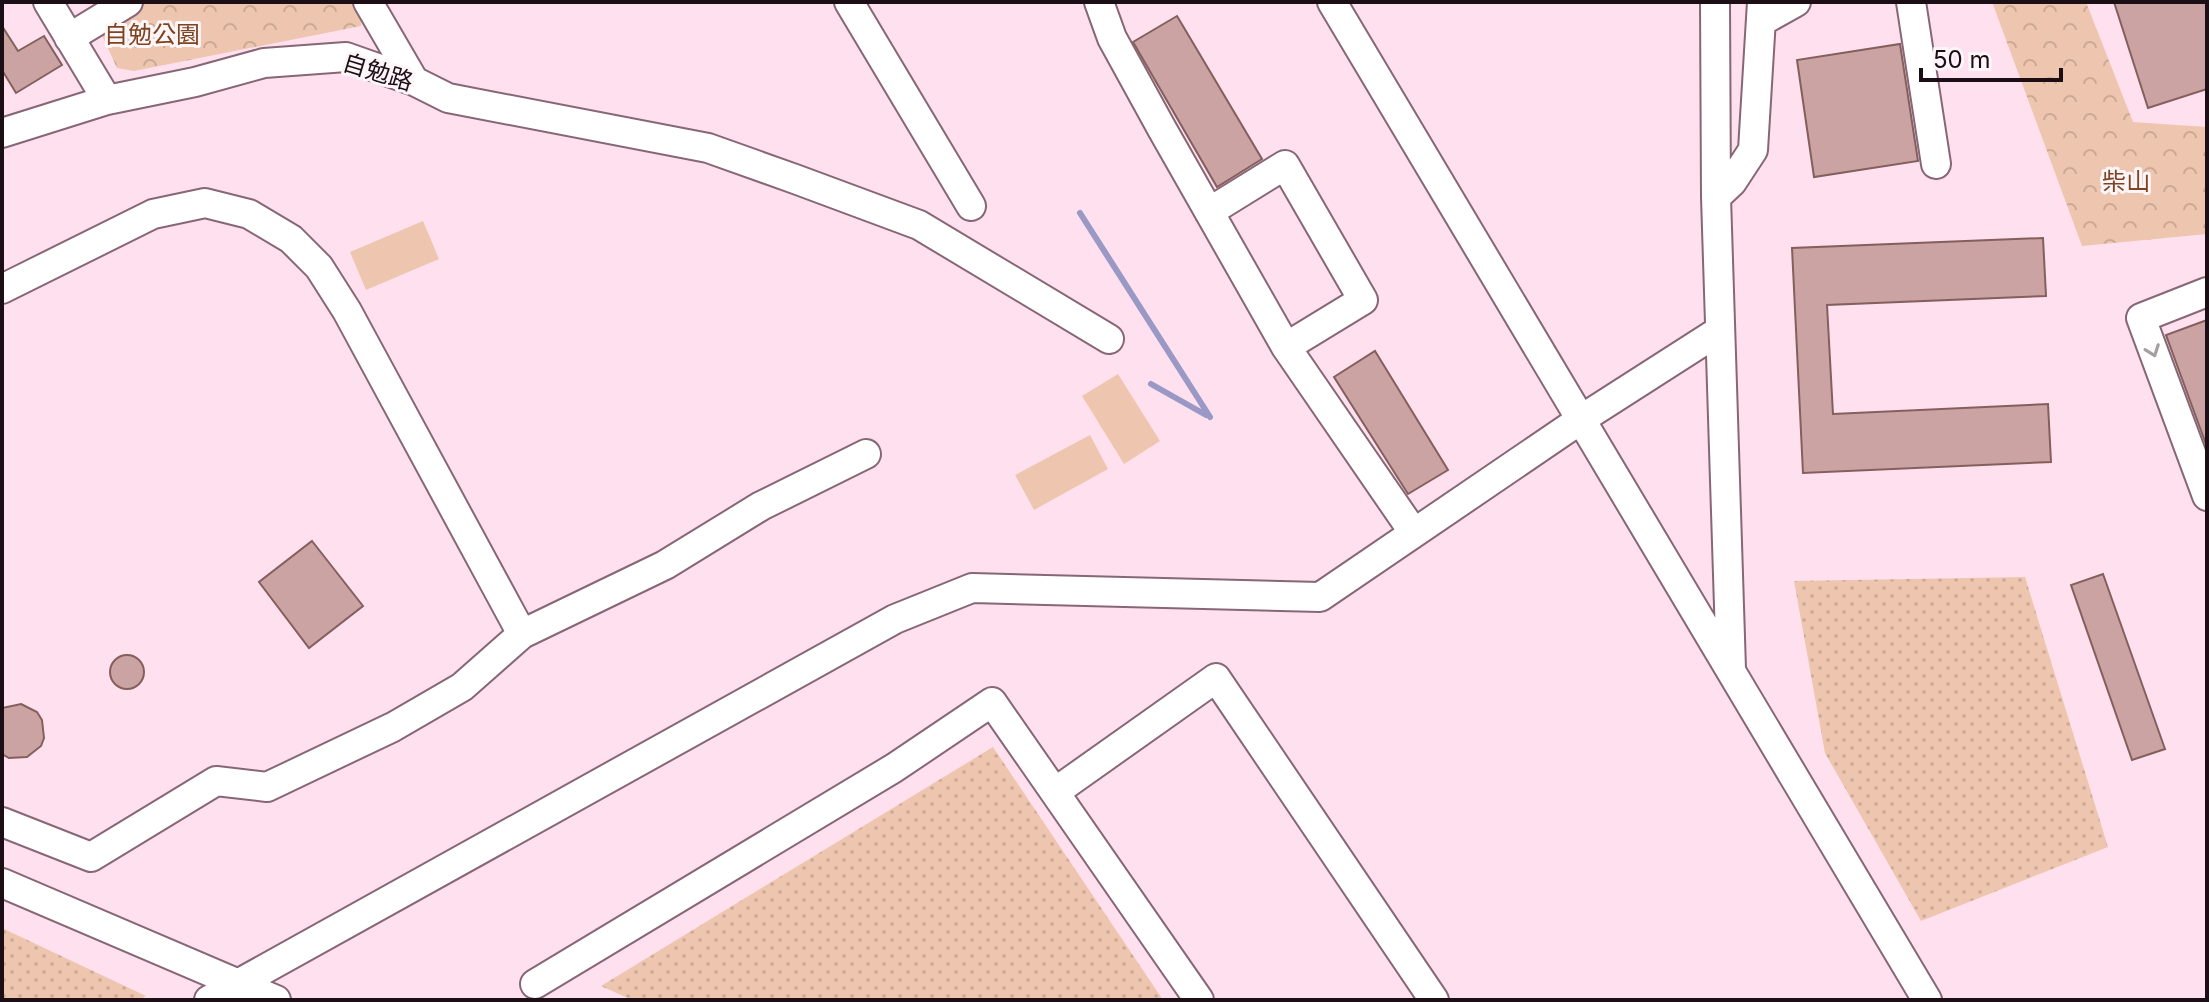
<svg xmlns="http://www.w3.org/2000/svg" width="2209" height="1002" viewBox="0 0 2209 1002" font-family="Inter,'Noto Sans TC',sans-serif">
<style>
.grass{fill:url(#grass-dots)}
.forest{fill:url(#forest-crowns)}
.pitch{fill:#eec6af}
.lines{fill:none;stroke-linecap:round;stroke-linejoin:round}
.stream{stroke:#9a99c6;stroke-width:6}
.building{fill:#cba3a2;stroke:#835f5e;stroke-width:2}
.minor-casing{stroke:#876676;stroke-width:32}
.minor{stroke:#fff;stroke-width:28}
.oneway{stroke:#a49fa1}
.labels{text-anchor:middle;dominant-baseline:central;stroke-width:6;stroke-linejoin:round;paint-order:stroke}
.park-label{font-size:24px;fill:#7e441f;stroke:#fdf5f8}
.street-label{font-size:24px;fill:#1b0e15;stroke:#fdf5f8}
</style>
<defs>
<pattern id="grass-dots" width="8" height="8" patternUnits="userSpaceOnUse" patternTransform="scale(2)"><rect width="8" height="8" fill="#eec6af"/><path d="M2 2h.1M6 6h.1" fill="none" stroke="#cca996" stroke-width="1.8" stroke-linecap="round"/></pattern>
<pattern id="forest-crowns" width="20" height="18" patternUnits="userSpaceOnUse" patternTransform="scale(2)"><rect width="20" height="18" fill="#eec6af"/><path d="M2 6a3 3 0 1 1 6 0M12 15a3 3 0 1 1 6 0" fill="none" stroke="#cca996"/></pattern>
</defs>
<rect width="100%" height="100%" fill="#ffe0ee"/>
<path class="grass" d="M2025,577L2108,847L1921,921L1825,753L1794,581Z
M993,747L1163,1000H632L601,986Z
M2,928L146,996L139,1000H2Z"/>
<path class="forest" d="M145,2H358L363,10L361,26L134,71L117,68L101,33L113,21Z
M1992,2H2086L2133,122L2207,127V234L2082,246Z"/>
<path class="pitch" d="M423,221L439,259L366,290L350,252Z
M1118,374L1160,441L1124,464L1082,396Z
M1090,435L1108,469L1034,510L1015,475Z"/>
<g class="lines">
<path class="stream" d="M1080,213L1210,417
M1151,384L1206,415"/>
</g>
<path class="building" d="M2114,2H2207V89L2148,108Z
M1177,16L1262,159L1217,187L1133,42Z
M2,26L18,51L44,36L62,65L16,93L2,70Z
M1900,44L1918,161L1814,177L1797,60Z
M2043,238L2046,296L1827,305L1833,414L2048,404L2051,462L1803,473L1792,248Z
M2207,320V447L2166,335Z
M1375,351L1448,470L1408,494L1334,377Z
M312,541L363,606L309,648L259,582Z
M2103,574L2165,749L2132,760L2071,585Z
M110 672a17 17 0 1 1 34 0a17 17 0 1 1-34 0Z
M21,704L37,712L42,720L44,738L41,746L27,757L9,758L2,754V708Z"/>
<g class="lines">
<defs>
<path id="minor" d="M48,2L107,100
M368,2L414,81
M849,2L971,206
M1099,2L1112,38L1162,129L1286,347L1414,533
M1332,2L1927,1000
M1715,2L1716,197L1731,669
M1911,2L1936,164
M1762,21L1796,2
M69,38L128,2
M2,133L107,100L195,82L264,63L346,57L414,81L448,98L708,148L795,179L919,225L1109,339
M1716,197L1732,182L1753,150L1762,2
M1209,212L1285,165L1363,300L1286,347
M2,289L153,214L205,203L249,214L291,239L319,267L347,311L522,634
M2207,292L2141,318L2207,496
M1055,792L1216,678L1434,1000
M2,822L91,857L216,781L267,787L393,727L462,687L522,634L665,565L761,506L866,454
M2,883L276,1000
M535,984L894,768L992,702L1199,1000
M209,1000L895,619L972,588L1320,597L1580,420L1719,331"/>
</defs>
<use href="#minor" class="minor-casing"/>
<use href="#minor" class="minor"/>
</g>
<defs><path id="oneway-chevron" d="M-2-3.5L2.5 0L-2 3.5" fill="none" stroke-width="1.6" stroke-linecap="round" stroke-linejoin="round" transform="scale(2)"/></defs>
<use class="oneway" href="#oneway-chevron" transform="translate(2153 351) rotate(70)"/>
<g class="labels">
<g class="park-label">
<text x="152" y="34">自勉公園</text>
<text x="2126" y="181">柴山</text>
</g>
<g class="street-label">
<text transform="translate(378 72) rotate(17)">自勉路</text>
</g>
</g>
<rect width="2209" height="1002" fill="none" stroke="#1b0e15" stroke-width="8"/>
<path d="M1921 68v12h140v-12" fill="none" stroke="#1b0e15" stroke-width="4"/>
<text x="1933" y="68" font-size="24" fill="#1b0e15" stroke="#fdf5f8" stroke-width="6" paint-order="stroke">50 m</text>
</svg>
